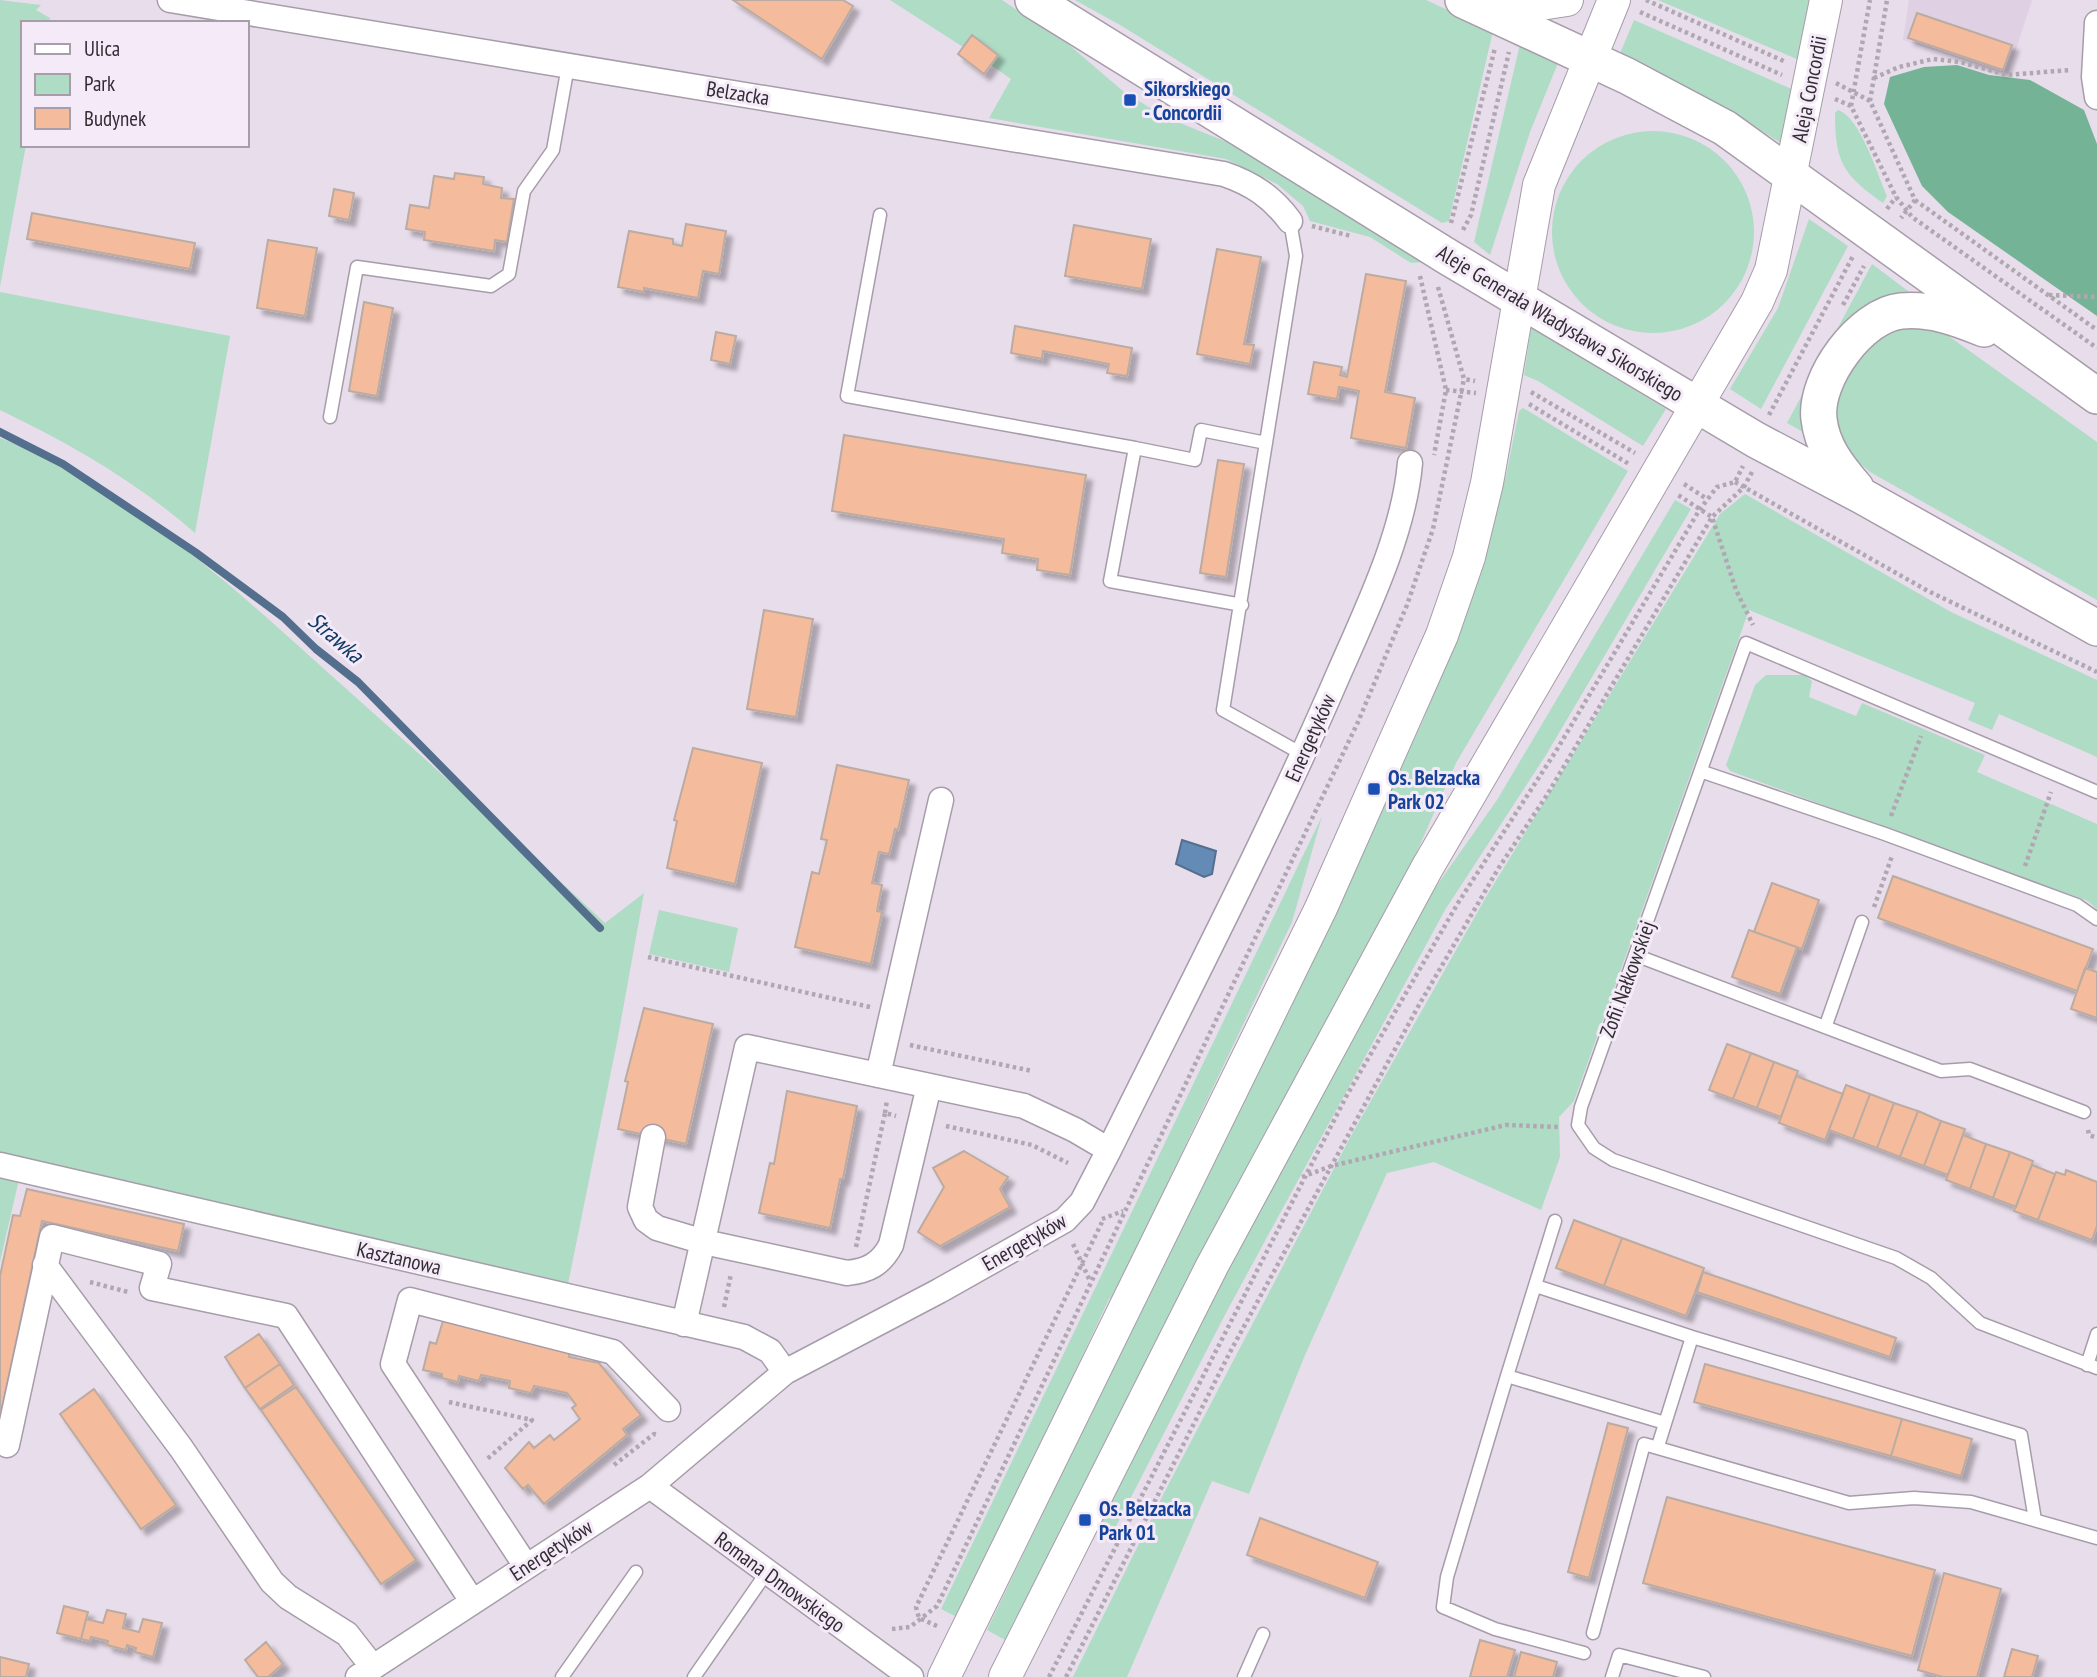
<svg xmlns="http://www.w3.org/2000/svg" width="2097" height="1677" viewBox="0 0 2097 1677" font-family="'PT Sans Narrow',sans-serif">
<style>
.built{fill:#e0d0e4}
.green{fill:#aedcc5}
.forest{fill:#74b396}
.water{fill:#638bb5;stroke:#546f8e;stroke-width:2}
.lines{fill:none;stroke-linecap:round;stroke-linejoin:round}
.stream{stroke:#546f8e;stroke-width:8}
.building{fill:#f4bc9c;stroke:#bbaba2;stroke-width:2;filter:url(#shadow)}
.service-casing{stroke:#a79caa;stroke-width:15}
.minor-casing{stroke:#a79caa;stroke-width:27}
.tertiary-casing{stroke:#a79caa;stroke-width:34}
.secondary-casing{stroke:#a79caa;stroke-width:38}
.path{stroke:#b0a7b2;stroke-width:4.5;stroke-dasharray:3.5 3.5;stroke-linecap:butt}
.service{stroke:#fff;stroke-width:12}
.minor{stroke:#fff;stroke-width:24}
.tertiary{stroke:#fff;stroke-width:32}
.secondary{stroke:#fff;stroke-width:35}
.transit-dot{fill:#1a4fb4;stroke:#f5eaf8;stroke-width:2.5}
.labels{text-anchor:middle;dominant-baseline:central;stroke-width:6;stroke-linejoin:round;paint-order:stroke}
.transit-label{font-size:21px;font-weight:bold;fill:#164399;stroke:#f5eaf8;text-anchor:start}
.street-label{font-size:21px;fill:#312d32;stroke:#f5eaf8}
.water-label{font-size:23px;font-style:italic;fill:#0e3a63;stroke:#f5eaf8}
</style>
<defs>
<filter id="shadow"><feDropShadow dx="6" dy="6" stdDeviation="2" flood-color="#0004"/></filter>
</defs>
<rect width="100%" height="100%" fill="#e8ddeb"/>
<path class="built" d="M1909,0H2032L2008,74L1903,40Z"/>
<path class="green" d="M0,0L41,5L36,10L50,18L49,23H23V145H26L0,287Z
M890,0H1002L1068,44L1124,92L1165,117L1232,144L1423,262L1411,263L1370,237L1310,221L1303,206L1277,184L1226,159L989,118L1011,79L991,65L998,55L972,36L963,47Z
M1075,0H1426L1493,31L1449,221L1442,223L1120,25Z
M1658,0H1809L1799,60Z
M1634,20L1794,90L1784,145L1727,109L1619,56Z
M1520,44L1558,63L1530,132L1490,255L1474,242Z
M1838,110C1861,118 1877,174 1887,196L1883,203C1843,175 1835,162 1835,113Z
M1552 232a101 101 0 1 1 202 0a101 101 0 1 1-202 0Z
M1809,219L1848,246L1761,409L1730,389L1778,308Z
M1872,264L1920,300L1882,304L1812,437L1787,423Z
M0,292L230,336L195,533C137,482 69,443 0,410Z
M1904,323L1943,332L2097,442V600L1870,472L1839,445L1833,396L1858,352Z
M1531,328L1666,409L1643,446L1538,381L1524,375Z
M1523,408L1628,471L1456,763L1415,856L1204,1246L1005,1640L987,1630L1422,723L1470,604L1506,476L1519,411Z
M0,438C123,483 245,598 342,685C430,764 519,842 605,923L644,893L618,1037L568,1284L0,1156Z
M1745,494L1951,612L2097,680V757L1999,714L1992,730L1968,720L1975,703L1749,610L1574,1101L1559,1117L1560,1157L1541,1210L1434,1162L1387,1173L1305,1355L1249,1494L1212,1481L1127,1677H1073L1164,1493L1351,1136L1486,897L1720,514Z
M1675,500L1691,509L1546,755L1445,910L1228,1309L1112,1534L1101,1529L1104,1523L1098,1518L1355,1030L1435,888L1497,800Z
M1766,675H1804L1812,681L1809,697L1856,716L1862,703L1985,755L1977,772L2097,824V909L2088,901L1730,771L1726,765L1755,685Z
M1322,816L1292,922L1113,1297L1109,1299L959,1618L941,1609Z
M659,910L738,928L729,972L649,954Z
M0,1175L19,1179L0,1262Z"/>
<path class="forest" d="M1957,65L1989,75L2030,80L2084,110L2097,144V316L1948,212L1922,186L1884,104L1890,77L1924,67Z"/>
<path class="water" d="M1182,840L1216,851L1212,874L1204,877L1176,864Z"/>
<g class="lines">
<path class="stream" d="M0,432L63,464L195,552L283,617L316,649L358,682L600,928"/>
</g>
<path class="building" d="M733,0H843L853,6L822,59Z
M1917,13L2012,45L2003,70L1908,38Z
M972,35L998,55L984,74L958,54Z
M455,173L484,177L483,184L502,188L501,198L514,199L507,242L495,240L494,251L424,240L425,232L406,229L410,205L429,208L434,176L454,179Z
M334,189L354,193L349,220L329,216Z
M32,213L195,243L190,269L27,239Z
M686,224L726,231L719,274L703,271L698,298L644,288V292L618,287L629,231L673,239V244L682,246Z
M1074,225L1151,239L1142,289L1065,276Z
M268,240L317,248L305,316L257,308Z
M1217,249L1261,257L1244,344L1254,345L1250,364L1197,354Z
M1366,274L1406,281L1385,392L1415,398L1406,448L1351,438L1359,391L1339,387L1337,399L1308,394L1314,362L1342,367L1340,375L1347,377Z
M364,302L393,308L377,396L349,391Z
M1015,326L1132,348L1127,376L1107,373L1109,364L1043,351L1042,359L1011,353Z
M716,332L736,336L730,364L711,360Z
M844,435L1086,475L1070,575L1037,570L1038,559L1002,553L1004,539L832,511Z
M1218,460L1244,464L1226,577L1200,573Z
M764,610L813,619L796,717L747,709Z
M693,748L762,763L735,884L667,868L677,821L674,820Z
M837,765L909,780L898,830L895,829L889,854L879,852L872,883L882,885L877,911L882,912L871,964L795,947L812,872L819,874L827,840L821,839Z
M1893,876L2093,949L2077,991L1878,918Z
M1772,883L1819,900L1802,949L1754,932Z
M1749,930L1797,947L1780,994L1732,977Z
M2085,968L2097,972V1018L2071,1009Z
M644,1008L713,1024L686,1144L618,1129L628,1082L625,1081Z
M1727,1044L1751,1053L1733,1099L1709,1090Z
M1751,1053L1774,1062L1757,1108L1733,1099Z
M1774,1062L1798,1071L1781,1117L1757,1108Z
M1796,1076L1843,1094L1825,1140L1779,1123Z
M1846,1085L1870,1094L1853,1139L1829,1130Z
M787,1091L857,1106L843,1179H840L830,1228L759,1213L770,1163L774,1164Z
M1870,1094L1894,1103L1877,1148L1853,1139Z
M1894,1103L1918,1111L1900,1157L1877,1148Z
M1918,1111L1941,1121L1924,1166L1900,1157Z
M1941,1121L1965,1129L1948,1175L1924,1166Z
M1963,1135L1986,1144L1970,1189L1946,1180Z
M1986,1144L2010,1152L1993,1198L1970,1189Z
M964,1151L1008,1177L1000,1189L1010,1207L940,1246L918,1232L944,1187L933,1168Z
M2010,1152L2033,1161L2016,1207L1993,1198Z
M2032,1165L2055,1174L2038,1220L2014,1211Z
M2066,1170L2097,1182V1226L2092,1240L2038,1220L2056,1172L2065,1175Z
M27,1189L184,1224L178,1251L42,1221L0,1417V1276L13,1215L20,1216Z
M1574,1220L1622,1238L1604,1286L1556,1268Z
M1622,1238L1704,1268L1686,1316L1604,1286Z
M1703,1272L1896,1338L1890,1357L1697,1292Z
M443,1321L570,1352L569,1357L599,1363L641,1415L623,1429L627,1435L544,1504L528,1485L523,1489L505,1468L529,1442L534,1448L550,1435L554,1440L580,1419L572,1408L576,1405L567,1393L534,1386L531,1393L509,1388L510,1381L481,1375L479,1381L459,1376L458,1382L442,1378V1374L423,1370L430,1342L436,1344Z
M259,1334L280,1364L245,1388L225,1357Z
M280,1364L294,1385L260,1409L245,1388Z
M1705,1364L1902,1419L1891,1456L1694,1402Z
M296,1387L416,1560L381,1584L261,1410Z
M94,1389L176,1505L141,1529L60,1414Z
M1902,1419L1972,1439L1961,1476L1891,1456Z
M1608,1423L1628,1428L1589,1578L1568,1572Z
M1667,1497L1935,1570L1912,1656L1643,1583Z
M1260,1518L1378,1562L1365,1598L1247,1555Z
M1944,1573L2001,1589L1977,1677H1943L1918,1670Z
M64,1606L88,1612L81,1639L57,1633Z
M107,1610L126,1614L123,1628L139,1632L143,1619L162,1623L153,1657L135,1652L136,1648L127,1645L126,1650L107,1645L108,1641L91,1637L90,1641L81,1639L86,1619L103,1623Z
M1480,1640L1515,1650L1507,1677H1470Z
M266,1642L283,1664L268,1677H258L245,1660Z
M2012,1649L2038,1656L2032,1677H2004Z
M1521,1652L1557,1662L1553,1677H1514Z
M0,1657L29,1664L26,1677H0Z"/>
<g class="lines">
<defs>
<path id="service" d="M880,215L847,396L1135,448L1110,581L1242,605
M1290,221L1296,256L1223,710L1304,755
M330,417L357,267L491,286L509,274L524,191L553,150L568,66
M1135,448L1195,460L1201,430L1266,443
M1703,772L1885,834L2077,905L2097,919
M2097,792L1746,643L1581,1107L1578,1125L1594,1148L1613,1160L1896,1258L1931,1278L1980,1323L2097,1368
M1635,955L1941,1071L1970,1069L2084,1112
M1826,1025L1862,922
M1536,1286L1692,1337L2021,1435L2035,1520
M2087,1365L2097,1334
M1507,1376L1555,1221
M1658,1446L1692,1337
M1593,1633L1644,1444L1849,1503L1914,1498L1971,1502L2097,1538
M1584,1653L1495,1629L1443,1607L1447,1577L1507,1376L1665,1423
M562,1677L636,1572
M694,1677L767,1572
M1244,1677L1263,1634
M1612,1677L1619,1655L1704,1677"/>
<path id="minor" d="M170,0L1224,174C1253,184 1272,197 1290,221
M2097,23L2094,77L2097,97
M878,1075L941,800
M653,1137L640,1207L646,1220L657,1228L704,1242L847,1273C868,1271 881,1264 891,1245L929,1086
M0,1165L744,1337L770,1351L785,1372
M45,1265L181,1448L272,1582L288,1597L347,1634L372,1666
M684,1324L747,1047L1024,1106L1075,1130L1109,1150
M7,1445L52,1237L159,1264L152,1288L286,1316L472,1601
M650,1486L911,1677
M526,1566L393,1364L410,1300L613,1352L668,1409
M358,1677L650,1486L785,1372L939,1291L1065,1220L1082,1202L1109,1150C1187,992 1269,835 1339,673C1367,609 1404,533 1410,463"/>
<path id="tertiary" d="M1503,0L1534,5L1567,0
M944,1677L1321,908L1442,635L1469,557L1487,483L1539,185L1614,0
M1005,1677L1212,1266L1427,868L1757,302L1771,270L1826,0"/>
<path id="secondary" d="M1033,0L1448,257L1756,440L1862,496L2097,628
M1463,0L1627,76L1725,128L2097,396
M1856,488C1838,467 1822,447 1819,419C1814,379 1861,315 1901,311C1930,308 1957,318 1984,329"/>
</defs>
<use href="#service" class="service-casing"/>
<use href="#minor" class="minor-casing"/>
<use href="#tertiary" class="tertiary-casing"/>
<use href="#secondary" class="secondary-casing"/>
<path class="path" d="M1646,0L1786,62
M1640,12L1782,75
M1874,78L1899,67L1933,59L1960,62L2007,75L2070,70
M1836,83L1870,101L1915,200L1901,218
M1835,99L1851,106L1896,197L1912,217L2097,348
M1870,101L1887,0
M1851,106L1870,0
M1915,200L2097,330
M1887,209L1896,197
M1451,223L1495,48
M1312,226L1351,236
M1463,230L1471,215L1509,52
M1420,276L1446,390L1434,455
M1438,287L1464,379L1475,381
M2049,295L2097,297
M1843,305L1864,266
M1446,390L1476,393
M1531,392L1635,453
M1529,404L1629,464
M1769,415L1853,256
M1752,472L1744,487L1712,517L1736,590L1753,625
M1735,482L1928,591L2097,672
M1684,484L1707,499
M1891,816L1921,736
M2025,866L2051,792
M1874,907L1892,856
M648,957L870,1007
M910,1045L1032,1071
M885,1113L887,1100
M946,1126L1032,1145L1068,1163
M2088,1130L2089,1135L2097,1138
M1302,1177L1331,1166L1506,1125L1560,1127
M1102,1219L1123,1211
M1073,1244L1090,1281
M856,1247L885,1113L896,1116
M90,1282L128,1292
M724,1307L731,1274
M449,1402L532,1420L486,1460
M614,1465L654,1434L658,1435
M937,1626L919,1618L916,1607L1103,1220
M892,1629L910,1627L937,1606L1358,722L1407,605L1433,529L1464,379
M1049,1677L1347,1095L1458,903L1556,751L1700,509L1717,487L1735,482L1743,466
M1066,1677L1229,1354L1419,1005L1498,869L1547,795L1712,517L1678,495"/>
<use href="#service" class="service"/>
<use href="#minor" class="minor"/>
<use href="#tertiary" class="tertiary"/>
<use href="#secondary" class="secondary"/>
</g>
<g class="transit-dot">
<rect x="1123" y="93" width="14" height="14" rx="3.5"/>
<rect x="1367" y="782" width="14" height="14" rx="3.5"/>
<rect x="1078" y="1513" width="14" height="14" rx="3.5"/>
</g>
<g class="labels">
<g class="transit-label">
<text x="1144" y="88">Sikorskiego<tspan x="1144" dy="24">- Concordii</tspan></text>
<text x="1388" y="777">Os. Belzacka<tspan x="1388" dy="24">Park 02</tspan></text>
<text x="1099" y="1508">Os. Belzacka<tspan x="1099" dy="24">Park 01</tspan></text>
</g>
<g class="street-label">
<text transform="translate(1809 89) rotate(-79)">Aleja Concordii</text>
<text transform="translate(738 93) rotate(9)">Belzacka</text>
<text transform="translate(1560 323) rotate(31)">Aleje Generała Władysława Sikorskiego</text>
<text transform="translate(1310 738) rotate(-66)">Energetyków</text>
<text transform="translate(1627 979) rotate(-70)">Zofii Nałkowskiej</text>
<text transform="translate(1024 1242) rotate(-30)">Energetyków</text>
<text transform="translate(399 1258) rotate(13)">Kasztanowa</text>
<text transform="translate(551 1550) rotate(-33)">Energetyków</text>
<text transform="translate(780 1582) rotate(36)">Romana Dmowskiego</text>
</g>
<g class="water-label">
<text transform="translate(336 637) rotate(41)">Strawka</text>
</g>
</g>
<rect x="21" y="21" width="228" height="126" fill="#f5eaf8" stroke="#a79ea9" stroke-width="2"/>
<rect x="35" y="44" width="35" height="10" fill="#ffffff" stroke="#a79ea9" stroke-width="2"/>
<text x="84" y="56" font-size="21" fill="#312d32">Ulica</text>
<rect x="35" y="74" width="35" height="21" fill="#aedcc5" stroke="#a79ea9" stroke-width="2"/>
<text x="84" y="91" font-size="21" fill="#312d32">Park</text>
<rect x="35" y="108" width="35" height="21" fill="#f4bc9c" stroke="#a79ea9" stroke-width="2"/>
<text x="84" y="126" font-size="21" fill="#312d32">Budynek</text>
</svg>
